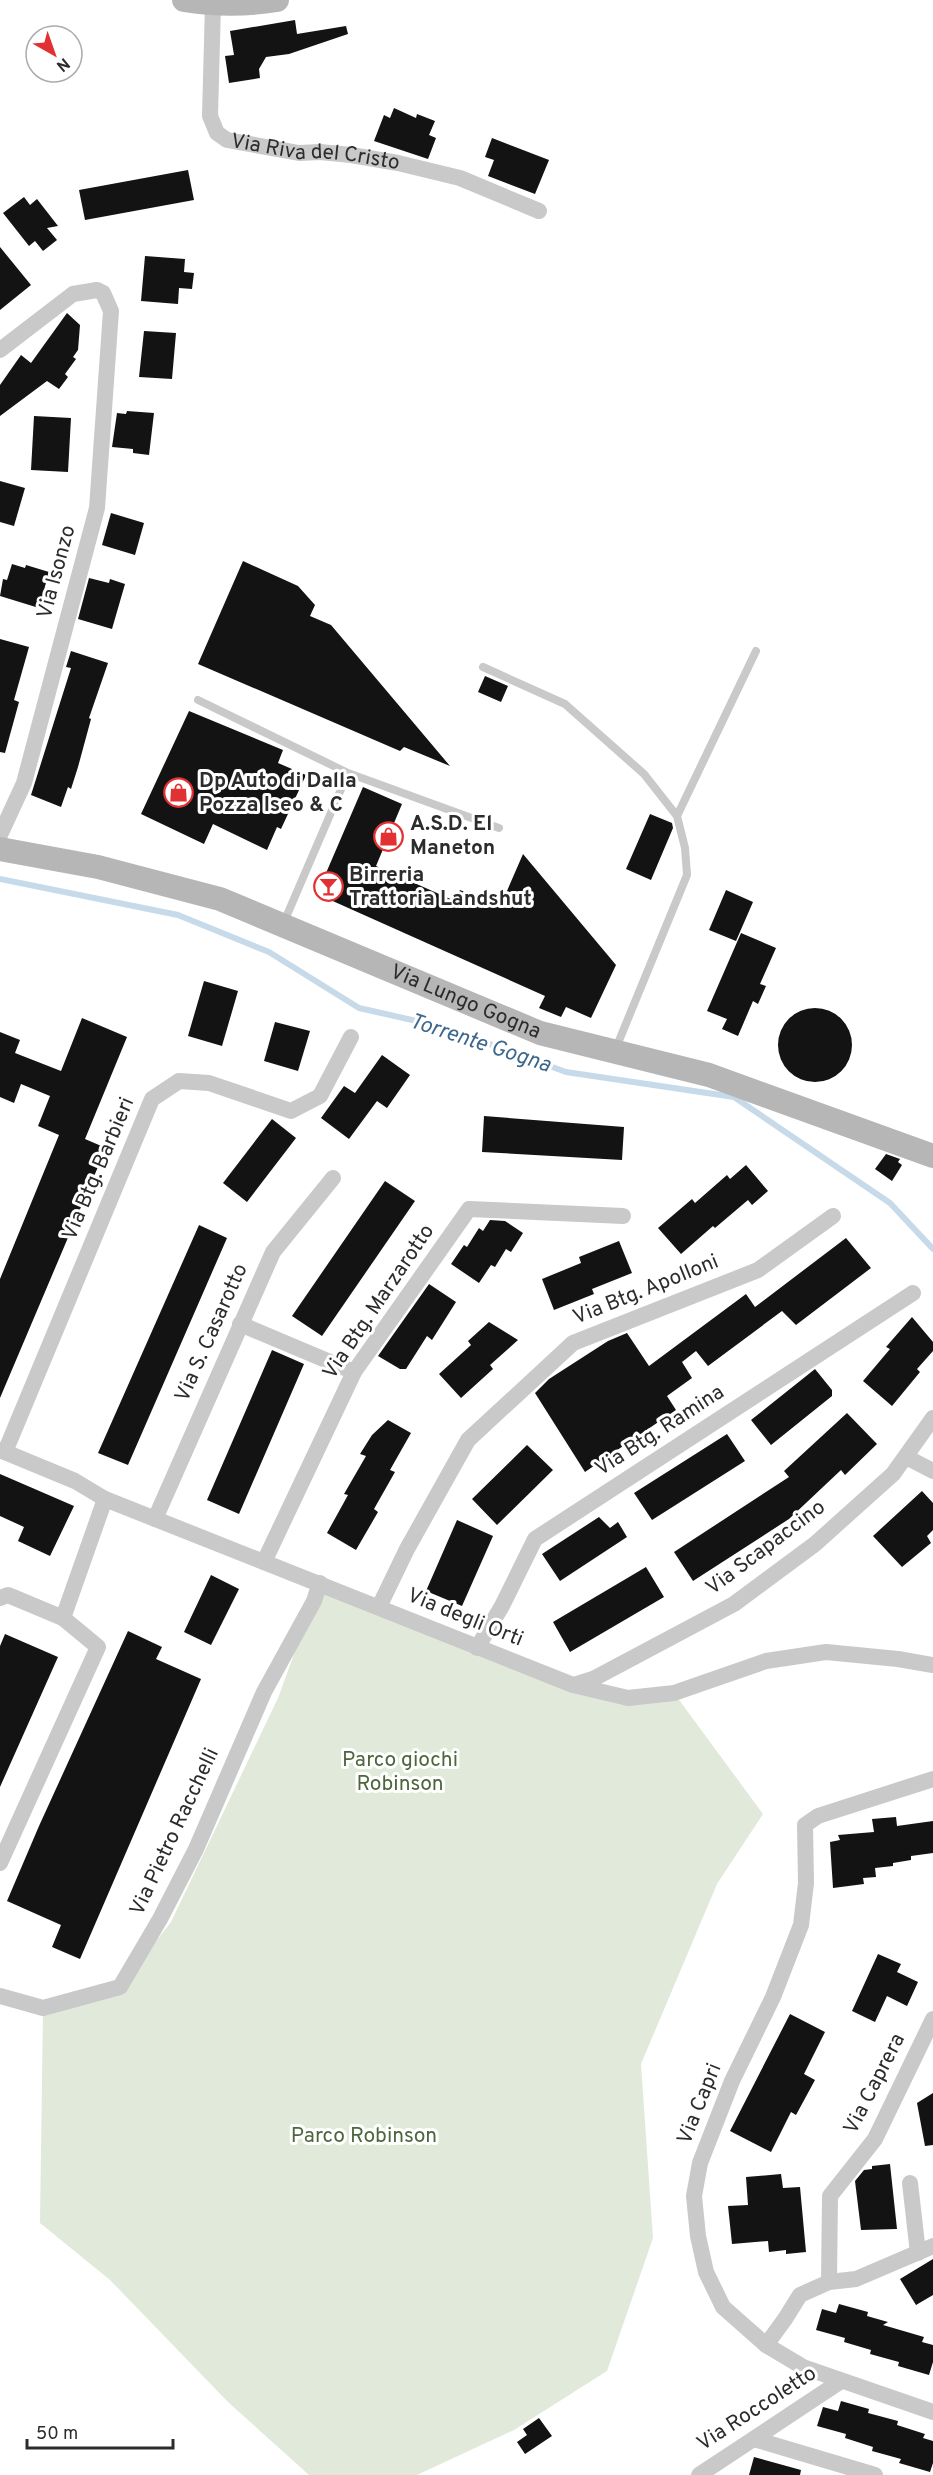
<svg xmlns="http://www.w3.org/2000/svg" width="933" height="2475" viewBox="0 0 933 2475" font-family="Overpass,sans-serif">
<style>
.green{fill:#e1eada}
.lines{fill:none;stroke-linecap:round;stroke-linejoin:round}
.stream{stroke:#c6daea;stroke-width:6}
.building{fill:#131313}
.lane{stroke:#c9c9c9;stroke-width:8}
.street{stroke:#c9c9c9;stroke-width:16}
.secondary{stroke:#b6b6b6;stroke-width:24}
.labels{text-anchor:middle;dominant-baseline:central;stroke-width:6;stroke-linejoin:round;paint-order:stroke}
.street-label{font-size:21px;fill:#2c2c2c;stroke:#fff}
.poi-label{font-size:21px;font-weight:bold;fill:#2c2c2c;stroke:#fff;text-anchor:start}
.park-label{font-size:21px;fill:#4d663b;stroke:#fff}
.water-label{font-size:22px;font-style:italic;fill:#3d688c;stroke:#fff}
</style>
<rect width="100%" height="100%" fill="#fff"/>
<path class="green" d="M320,1583L628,1698L674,1693L763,1814L717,1884L641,2064L653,2238L607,2371L514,2430L417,2475H309L228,2402L110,2280L40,2223L43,2008L120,1987L171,1922L278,1698Z"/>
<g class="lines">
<path class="stream" d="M0,879L178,915L269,952L359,1008L443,1027L566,1072L734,1097L890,1203L933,1249"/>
</g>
<path class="building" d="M295,20L297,34L346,26L348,34L289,54L266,57L259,69L260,78L229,83L225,56L234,55L230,31Z
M394,108L416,118L417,114L435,121L429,135L436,138L428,159L374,141L384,115L390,118Z
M492,138L549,160L535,194L488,176L494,160L485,157Z
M188,170L194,200L85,220L79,190Z
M24,197L30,205L37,199L58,226L47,228L57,240L43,251L35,241L29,246L3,213Z
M0,247L31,285L0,310Z
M145,256L185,259L184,272L194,273L192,289L179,288L178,304L141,301Z
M67,313L80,325L78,350L73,357L76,359L65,374L68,377L59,389L47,381L0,416V385L21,355L31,363Z
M144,331L176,333L172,379L139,377Z
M127,411L154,413L149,455L133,453V449L112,447L117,413L126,414Z
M34,416L71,418L68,472L31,470Z
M0,481L25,488L14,526L0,522Z
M111,513L144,523L135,555L102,545Z
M243,561L298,586L315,605L310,616L331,625L450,766L404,747L400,751L198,664Z
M12,564L25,568L26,565L49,572L39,608L0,596L3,579L7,580Z
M89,578L109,583L110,579L125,584L112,629L78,619Z
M0,639L29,647L14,700L19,702L5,753L0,752Z
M71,651L108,663L89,718L91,719L78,767L71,789L68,787L61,807L31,795L71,668L66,667Z
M485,676L508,686L501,702L478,692Z
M189,711L283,750L278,763L306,775L281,829L277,827L267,850L213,824L204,844L141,814Z
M363,787L402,804L376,866L455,901L460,890L500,907L523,854L616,965L591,1018L566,1007L561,1017L539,1008L545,996L317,894Z
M650,814L672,823L673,828L651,880L626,869Z
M726,890L753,902L736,941L709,930Z
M741,933L776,948L760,984L766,986L758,1004L753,1001L738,1036L722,1029L727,1019L707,1011Z
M204,981L238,991L222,1046L188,1036Z
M778 1045a37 37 0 1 1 74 0a37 37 0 1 1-74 0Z
M82,1018L127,1037L85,1139L106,1148L0,1398V1279L59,1135L38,1126L50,1096L21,1084L14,1103L0,1097V1032L20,1040L15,1053L61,1071Z
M275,1022L310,1031L298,1071L264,1061Z
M382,1055L410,1075L387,1108L377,1101L349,1139L321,1118L344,1086L355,1093Z
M484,1116L624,1127L622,1160L482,1152Z
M272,1119L296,1138L247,1202L223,1183Z
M886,1154L900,1159L898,1162L902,1165L892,1181L875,1169Z
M746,1165L768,1191L752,1205L748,1200L715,1228L713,1226L681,1254L658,1228L692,1199L695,1203L727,1175L730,1179Z
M385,1181L415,1201L322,1336L292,1316Z
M490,1220L505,1221L523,1233L511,1252L506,1249L495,1267L491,1265L479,1283L451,1264L464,1245L467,1247L479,1228L483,1231Z
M199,1225L227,1238L128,1465L98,1453Z
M846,1238L871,1268L796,1325L782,1311L708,1366L696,1351L682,1362L692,1378L667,1396L676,1410L585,1472L535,1393L549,1379L608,1341L627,1333L649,1366L746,1294L755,1307Z
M619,1241L632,1273L592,1289L594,1294L554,1310L542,1279L581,1263L579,1257Z
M429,1284L456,1302L432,1340L427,1336L406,1369H400L378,1356Z
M912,1317L933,1342V1351L917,1369L920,1372L892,1406L863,1381L890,1349L886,1347Z
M489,1322L518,1340L490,1365L493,1369L461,1398L439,1374L471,1345L468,1341Z
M272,1350L304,1364L239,1514L207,1500Z
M815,1369L832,1390V1396L771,1445L751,1420Z
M847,1413L877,1444L845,1475L841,1470L789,1519L693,1581L674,1552L789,1477L784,1471Z
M388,1420L411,1433L390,1470L395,1472L374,1509L378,1512L356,1550L327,1533L348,1495L344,1494L366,1456L360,1454L372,1435Z
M727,1434L745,1461L652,1520L634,1493Z
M527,1445L553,1470L497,1525L472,1499Z
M0,1474L74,1506L50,1556L18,1541L24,1527L0,1516Z
M922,1491L933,1503V1530L927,1536L931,1543L902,1567L873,1536Z
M599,1517L610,1528L618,1522L627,1537L560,1581L542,1554Z
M457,1520L493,1536L462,1606L426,1591Z
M646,1567L664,1597L570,1652L553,1622Z
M211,1575L239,1589L211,1645L184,1632Z
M128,1631L162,1647L156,1659L201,1679L80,1959L52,1947L61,1925L7,1901L39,1826Z
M5,1634L58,1657L0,1787V1646Z
M896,1817L897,1826L933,1821V1853L911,1856V1860L893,1863V1866L875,1868L876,1877L863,1878L864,1884L833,1888L830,1842L840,1840L838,1835L874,1832L872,1819Z
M878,1954L901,1964L897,1972L918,1982L907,2006L887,1996L875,2022L852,2011Z
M790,2014L825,2032L804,2074L815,2080L796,2115L791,2112L771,2152L730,2131Z
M933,2093V2145L925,2146L917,2103Z
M890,2164L897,2229L861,2230L855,2181L864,2170L872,2169V2166Z
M781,2174L783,2188L800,2187L806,2252L786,2254V2250L769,2252L768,2241L732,2244L728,2206L748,2205L746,2177Z
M933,2259V2295L916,2305L900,2279Z
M839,2304L868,2312L867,2316L888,2322L883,2325L924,2337L922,2342L933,2345V2362L929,2375L898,2366L899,2362L870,2354L871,2350L844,2342L845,2338L816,2330L822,2309L836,2313Z
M841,2401L869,2409L868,2413L898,2421L897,2425L925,2434L923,2438L933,2441V2463L930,2472L899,2463L901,2459L872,2451L873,2447L845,2438L846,2434L817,2426L823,2407L838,2411Z
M539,2418L552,2436L525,2454L517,2442L527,2435L523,2429Z
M754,2457L801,2470L800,2475H749Z"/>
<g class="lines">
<path class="lane" d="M483,667L565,704L644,774L677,816L685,848L687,875L616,1048
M198,700L348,773
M677,816L756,651
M284,922L348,773L499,828"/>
<g class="street">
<path id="s1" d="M213,4L210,116L217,133L227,140L299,153L320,152L351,155L398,163L460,178L539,211"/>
<path d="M0,350L73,294L97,290L103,293L111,311L97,508L24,783L0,835"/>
<path d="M240,1324L354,1372"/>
<path d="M0,1450L75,1481L105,1499L573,1685L628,1698L674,1693L766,1661L826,1652L898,1659L933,1665"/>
<path d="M5,1452L152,1099L179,1081L209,1083L291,1111L320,1096L351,1037"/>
<path d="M906,1457L933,1471"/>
<path d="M155,1519L273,1252L333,1178"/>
<path d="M264,1562L354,1372L469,1209L623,1216"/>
<path d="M0,1598L8,1595L63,1618L105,1499"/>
<path d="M379,1607L407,1549L468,1440L573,1343L758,1270L833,1216"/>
<path d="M477,1648L502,1606L535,1539L913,1293"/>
<path d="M574,1685L593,1679L734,1604L815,1544L893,1474L933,1418"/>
<path d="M933,1779L818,1816L805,1825L806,1883L801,1925L773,1997L732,2081L700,2163L694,2196L698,2236L706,2272L723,2307L766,2345L803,2367L933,2412"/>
<path d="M0,1863L98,1647L63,1618"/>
<path d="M0,1996L43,2008L120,1987L160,1919L196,1849L264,1692L314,1601L320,1583"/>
<path d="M910,2183L918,2253"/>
<path d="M829,2282L856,2279L933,2246"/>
<path d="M766,2345L785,2319L800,2295L829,2282L830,2196L875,2139L933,2019"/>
<path d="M754,2439L875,2475"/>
<path d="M699,2475L841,2381"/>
</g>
<g class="secondary">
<path d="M184,0C215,5 246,5 277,0"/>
<path id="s2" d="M0,849L98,867L220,899L540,1033L709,1075L933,1156"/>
</g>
</g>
<defs>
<symbol id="shop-ring" viewBox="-11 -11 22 22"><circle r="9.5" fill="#fff" stroke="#e13133" stroke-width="1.5"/><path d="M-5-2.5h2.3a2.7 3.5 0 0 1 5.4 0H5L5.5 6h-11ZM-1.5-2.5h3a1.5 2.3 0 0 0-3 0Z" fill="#e13133"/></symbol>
<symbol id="bar-ring" viewBox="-11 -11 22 22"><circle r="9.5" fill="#fff" stroke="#e13133" stroke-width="1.5"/><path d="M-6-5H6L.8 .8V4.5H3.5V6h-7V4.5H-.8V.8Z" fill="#e13133"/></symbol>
</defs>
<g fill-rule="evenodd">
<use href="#shop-ring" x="162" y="776" width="33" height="33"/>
<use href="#shop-ring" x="372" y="820" width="33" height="33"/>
<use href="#bar-ring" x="312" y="870" width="33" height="33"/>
</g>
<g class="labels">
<g class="street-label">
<text stroke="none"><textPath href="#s1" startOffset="232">Via Riva del Cristo</textPath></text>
<text transform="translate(57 572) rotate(-75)">Via Isonzo</text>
<text stroke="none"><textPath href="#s2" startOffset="492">Via Lungo Gogna</textPath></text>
<text transform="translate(99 1169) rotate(-67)">Via Btg. Barbieri</text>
<text transform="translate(646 1290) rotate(-22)">Via Btg. Apolloni</text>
<text transform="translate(379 1302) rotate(-56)">Via Btg. Marzarotto</text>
<text transform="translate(212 1333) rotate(-66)">Via S. Casarotto</text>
<text transform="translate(660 1431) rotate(-33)">Via Btg. Ramina</text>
<text transform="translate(766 1548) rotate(-37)">Via Scapaccino</text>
<text transform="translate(465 1618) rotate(22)">Via degli Orti</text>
<text transform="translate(175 1832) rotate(-65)">Via Pietro Racchelli</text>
<text transform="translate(875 2084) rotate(-63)">Via Caprera</text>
<text transform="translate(700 2104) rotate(-68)">Via Capri</text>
<text transform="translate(757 2409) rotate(-33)">Via Roccoletto</text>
</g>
<g class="poi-label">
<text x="199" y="781">Dp Auto di Dalla<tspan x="199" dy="24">Pozza Iseo &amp; C</tspan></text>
<text x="410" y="824">A.S.D. El<tspan x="410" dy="24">Maneton</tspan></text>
<text x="349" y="875">Birreria<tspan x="349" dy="24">Trattoria Landshut</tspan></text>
</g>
<g class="park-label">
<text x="400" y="1760">Parco giochi<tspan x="400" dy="24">Robinson</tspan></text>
<text x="364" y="2136">Parco Robinson</text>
</g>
<g class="water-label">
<text transform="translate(480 1044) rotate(18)">Torrente Gogna</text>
</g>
</g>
<g transform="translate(54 54) rotate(140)"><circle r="28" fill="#ffffff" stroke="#ababab" stroke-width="1.5"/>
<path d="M0-4.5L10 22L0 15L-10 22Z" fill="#e13133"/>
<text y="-9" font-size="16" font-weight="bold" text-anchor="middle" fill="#2c2c2c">N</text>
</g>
<path d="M27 2439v9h146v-9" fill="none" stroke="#2c2c2c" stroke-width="3"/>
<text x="36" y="2439" font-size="18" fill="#2c2c2c" stroke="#ffffff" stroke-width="4.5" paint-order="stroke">50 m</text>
</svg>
